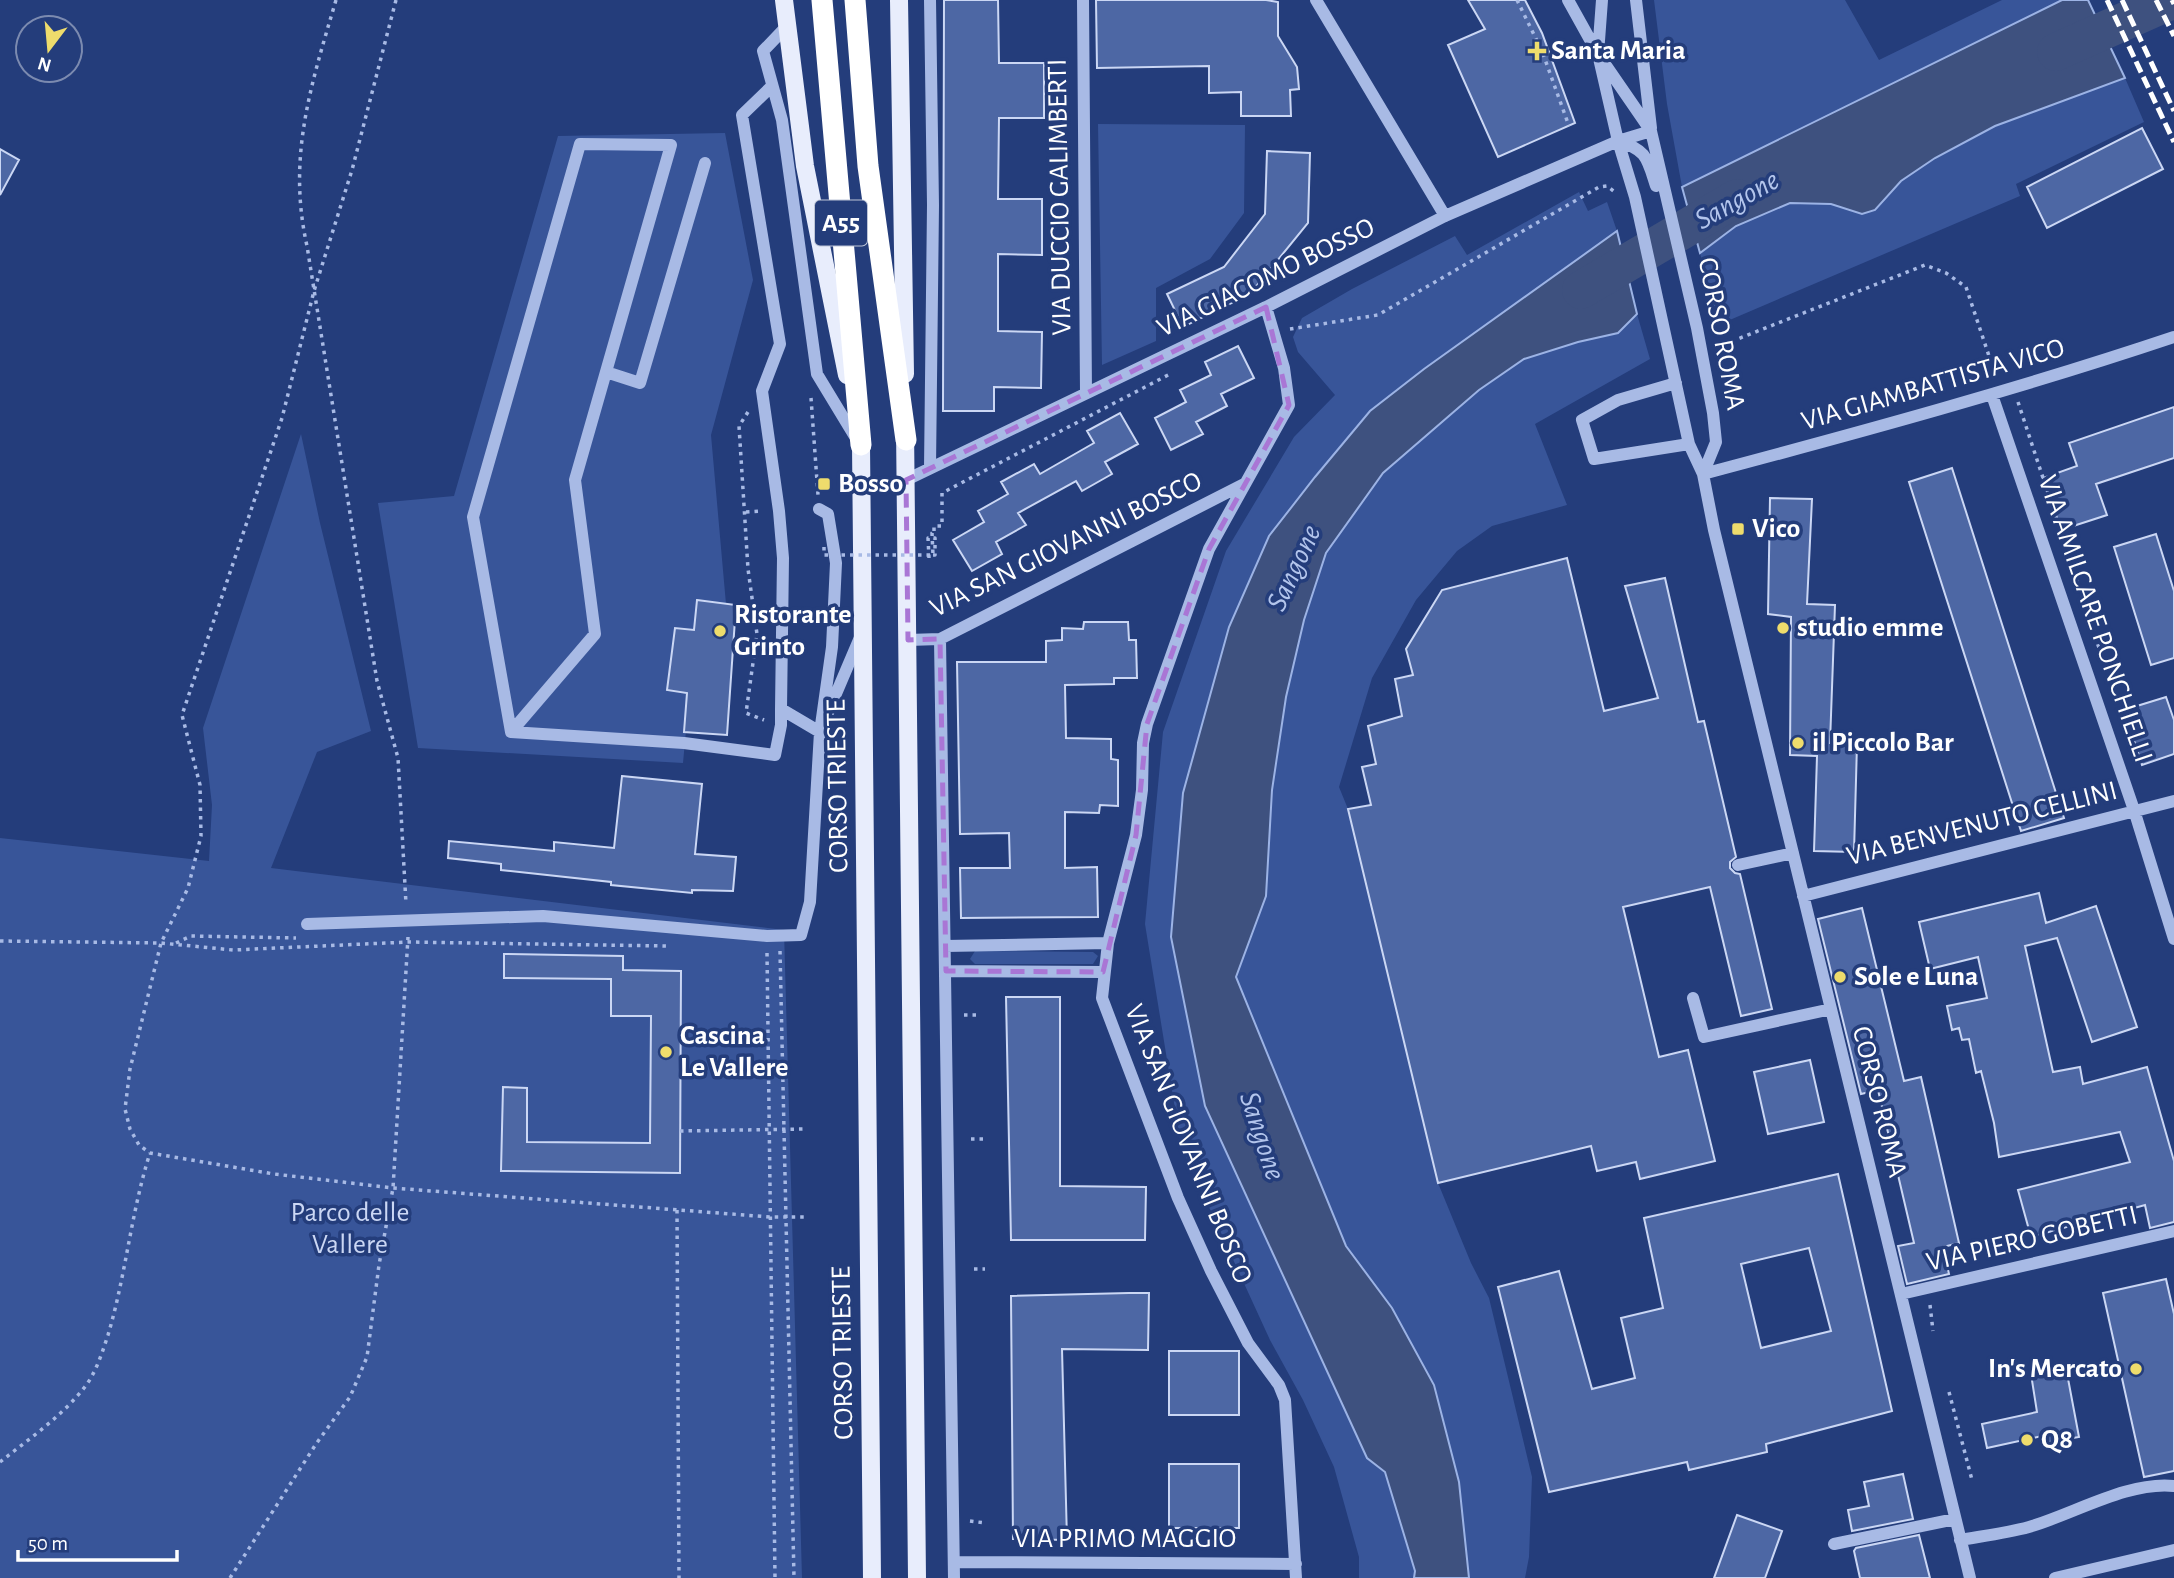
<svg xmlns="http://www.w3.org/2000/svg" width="2174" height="1578" viewBox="0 0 2174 1578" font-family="'Alegreya Sans',sans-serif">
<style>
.green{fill:#385599}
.water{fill:#3e517f;stroke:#9cb3e5;stroke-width:2}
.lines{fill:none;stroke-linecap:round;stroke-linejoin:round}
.river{stroke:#3e517f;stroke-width:38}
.building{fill:#4d67a4;stroke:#cbd7f4;stroke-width:2;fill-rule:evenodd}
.path{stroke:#a8bae5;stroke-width:3.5;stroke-dasharray:3.5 5;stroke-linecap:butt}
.minor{stroke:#a8bae5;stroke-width:12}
.major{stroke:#e8edfc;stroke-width:18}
.highway{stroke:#fff;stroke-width:21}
.rail{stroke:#fff;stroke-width:5;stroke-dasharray:12 5;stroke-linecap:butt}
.path-bridge{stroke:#a8bae5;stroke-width:3.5;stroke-dasharray:3.5 5;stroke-linecap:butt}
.marked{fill:none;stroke:#a976d5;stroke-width:5;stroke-dasharray:14 9;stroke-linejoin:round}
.poi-dot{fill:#eedc6c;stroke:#243d7b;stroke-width:2.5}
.labels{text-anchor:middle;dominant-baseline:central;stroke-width:7;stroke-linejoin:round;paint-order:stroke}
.shield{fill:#243d7b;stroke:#bdc5d7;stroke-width:2}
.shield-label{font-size:26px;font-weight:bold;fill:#fff}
.poi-label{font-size:28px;font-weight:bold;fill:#fff;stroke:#243d7b;text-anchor:start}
.street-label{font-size:28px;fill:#fff;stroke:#243d7b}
.park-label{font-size:28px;fill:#cbd7f4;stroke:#243d7b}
.water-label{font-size:30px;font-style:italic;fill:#b3c5ec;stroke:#243d7b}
</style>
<rect width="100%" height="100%" fill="#243d7b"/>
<path class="green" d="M1654,0H1845L1879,60L2002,0H2062L1682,187L1667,104Z
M2125,78L2144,122L2016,184L2020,196L1718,325L1700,253L1736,226L1790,203L1831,204L1862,214L1875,210L1901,181L1935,158L1995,126Z
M1098,124L1245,125L1244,213L1210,259L1156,288V341L1102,365Z
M725,133L753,280L711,435L726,604L698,600L683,763L418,748L378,503L454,496L558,136Z
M1579,192L1588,211L1607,202L1617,231L1424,369L1370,411L1269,536L1229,627L1205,1106L1367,1458L1385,1472L1415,1571L1414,1578H1359V1557L1334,1467L1303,1400L1270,1340L1181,1146L1145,924L1163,732L1226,551L1294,437L1335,395L1298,352L1293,337L1302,318L1352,289L1455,236L1467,255Z
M1637,314L1650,359L1535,424L1567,505L1492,526L1457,551L1416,600L1372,678L1339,787L1348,809L1438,1183L1471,1263L1489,1298L1532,1477L1529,1557L1525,1578H1469L1459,1482L1392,1308L1346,1246L1236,977L1266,896L1272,790L1286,697L1304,620L1326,553L1383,473L1479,390L1524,359L1578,342L1618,333Z
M301,434L320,523L371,731L317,752L271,868L784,930L802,1578H0V838L209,861L212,805L203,728Z
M975,951L1093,952L1098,956L1093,964H975L970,959Z"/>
<path class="water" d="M2062,0H2088L2125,78L1995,126L1935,158L1901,181L1875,210L1862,214L1831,204L1790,203L1736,226L1700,253L1682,187Z
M1617,231L1637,314L1618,333L1578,342L1524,359L1479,390L1383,473L1326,553L1304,620L1286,697L1272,790L1266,896L1236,977L1346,1246L1392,1308L1434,1385L1459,1482L1469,1578H1414L1415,1571L1385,1472L1367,1458L1205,1106L1171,937L1183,793L1229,627L1269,536L1315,477L1370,411L1424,369Z"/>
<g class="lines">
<path class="river" d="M2056,52L2172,0
M1581,290L1737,198"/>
</g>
<path class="building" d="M944,0H998L999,63H1044V118H999L998,199H1042V255L998,254V331L1042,332L1041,388L994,387V411H943Z
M1096,0H1266L1278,2V36L1297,67L1299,89L1290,90L1291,116H1241V92L1209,93V66L1097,68Z
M1468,0H1525L1542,33L1575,123L1498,157L1448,45L1485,29Z
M2142,128L2163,169L2047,228L2027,187Z
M0,149L19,160L0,195Z
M1267,151L1310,153L1308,223L1250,294L1183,327L1167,294L1224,267L1265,214Z
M1238,346L1254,378L1221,394L1227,406L1196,422L1203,434L1171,450L1155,418L1186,402L1180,390L1211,375L1205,362Z
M2174,407V458L2096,484L2107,515L2061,530L2043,478L2077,466L2069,443Z
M1120,413L1138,444L1105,462L1112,474L1082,491L1076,481L1018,513L1026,525L996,542L1002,554L972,571L953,540L984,522L978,511L1008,494L1001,482L1034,464L1040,474L1094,443L1087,431Z
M1952,468L2064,818L2021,831L1909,482Z
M1770,498L1812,499L1807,604L1835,605L1830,743L1857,744L1854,852L1814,851L1817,756L1790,755L1791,617L1768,614Z
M2156,534L2174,591V658L2151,665L2114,547Z
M1567,558L1604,711L1658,698L1625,586L1665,578L1698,722L1704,721L1736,857L1730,862V868L1735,873L1740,874L1772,1009L1741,1016L1710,887L1623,907L1659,1057L1688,1050L1715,1161L1640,1179L1636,1162L1597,1171L1591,1146L1438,1183L1348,809L1371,805L1362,767L1376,764L1368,726L1402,716L1395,679L1413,675L1406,649L1442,590Z
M697,600L736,605L727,735L684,732L687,693L667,690L675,628L694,630Z
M1084,622H1128L1129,640H1136L1137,678H1114V684L1065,685L1066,738L1111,739V759L1118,760V806L1100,805L1099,813L1065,812V868L1097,867L1098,917L961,918L960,868H1010L1009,833L960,834L957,662H1046V641L1062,640V628L1083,629Z
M2166,697L2174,720V754L2142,765L2124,710Z
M622,776L702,784L695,854L736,857L733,891L692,890V893L611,885V882L501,870V864L448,858L449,841L554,851V842L614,848Z
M2039,893L2046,923L2096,906L2137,1027L2092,1042L2057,938L2025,946L2053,1072L2080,1067L2083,1084L2147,1067L2174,1161V1222L2150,1228L2145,1205L2031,1237L2018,1190L2130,1162L2120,1132L1999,1157L1994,1123L1981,1071L1976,1073L1969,1039L1962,1040L1959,1028L1952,1030L1947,1006L1987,998L1978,957L1930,969L1919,922Z
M1862,908L1904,1081L1921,1077L1959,1243L1943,1247L1949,1274L1907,1284L1898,1246L1914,1243L1878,1090L1861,1094L1818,919Z
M504,954L623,956V970L681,971L680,1173L501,1171L503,1087L527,1088V1142L650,1143L651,1016H611V979L504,978Z
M1006,997H1060V1186L1146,1187L1145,1240H1011Z
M1810,1060L1824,1122L1768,1134L1754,1072Z
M1838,1174L1892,1411L1766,1444L1767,1452L1689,1470L1687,1462L1549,1492L1498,1287L1559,1271L1592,1389L1635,1378L1621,1318L1663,1308L1644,1218ZM1809,1248L1831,1331L1761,1348L1741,1264Z
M2166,1279L2174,1314V1471L2144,1477L2103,1293Z
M1129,1293H1149L1148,1350L1062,1349L1067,1540L1013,1539L1011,1296Z
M1169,1351H1239V1415H1169Z
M2066,1368L2079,1437L2043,1443L2042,1436L1987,1448L1982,1424L2037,1412L2031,1374Z
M1169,1464H1239V1528H1169Z
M1903,1474L1913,1519L1852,1531L1848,1510L1869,1506L1864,1482Z
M1737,1515L1782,1531L1765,1578H1714Z
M1919,1535L1930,1578H1860L1854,1551L1856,1548Z"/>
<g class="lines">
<path class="path" d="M336,0C311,85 287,157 307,246L377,681L398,758L406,904
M396,0L352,170L314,291L282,418L182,715L200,785L201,836L188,888L161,943L130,1069L125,1109L130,1129L139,1145L150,1153L274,1174L393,1188L770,1217H804
M1517,0L1542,51L1569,126
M1290,329L1378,315L1599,187L1607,186L1616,193
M1715,345L1730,342L1925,265L1946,273L1966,287L1995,374L1998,373
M811,398L818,495
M2018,402L2100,651
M748,412L739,426L748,569L757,634L746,713L764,720
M746,512L762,511
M934,531V526H942V493L1170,374
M929,558L928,538H935V555H933
M0,941L161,943L233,950L408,942L666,946
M176,943L191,936L296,938
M780,951L794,1578
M767,953L775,1578
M964,1015H980
M680,1131L803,1129
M971,1139H983
M677,1210L679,1578
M974,1269H985
M1930,1305L1933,1331
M1949,1392L1972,1480
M0,1462C29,1439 61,1417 84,1388C96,1373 102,1353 108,1335C126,1275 131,1212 150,1153
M970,1521L985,1523
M230,1578L316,1444L350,1397L367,1357L379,1265L393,1188L408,937"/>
<path class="minor" d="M1083,0L1086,393
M1316,0L1445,216
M1568,0L1598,54L1651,131L1697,328L1713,413L1716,442L1703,474
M1602,0L1598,54L1618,141L1635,197L1689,444L1703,474L1714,530L1970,1578
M1636,0L1651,128
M788,25L763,51L782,120L817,374L857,440
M772,86L742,115L780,344L762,391L779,511L783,558L781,709L820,732
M1618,141C1647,150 1647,158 1656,186
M1266,307L1284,368L1289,405L1209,549L1147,724L1143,743L1142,790L1136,835L1108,943L1102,998L1178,1198L1211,1271L1248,1343L1279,1385L1285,1400L1296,1578
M606,372L640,383L705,163
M1676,383L1618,400L1582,420L1594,459L1689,444
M1992,395L2134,810L2174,939
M930,468L933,205L930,0
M1703,474C1861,432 2019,389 2174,337
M906,480L1266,307L1445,216L1618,141L1651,131
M940,639L954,1578
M908,640L940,639L1244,484
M827,715L861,635
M511,732L595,634L575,480L671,145L580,144L473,517L511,732L684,743L775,755L781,725V709
M1738,865L1793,853
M1803,896L2174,801
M307,924L543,916L767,936L801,935L810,902L820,732L832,647L836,563L828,514L819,509
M945,946L1108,943
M946,971L1103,972
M1693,998L1704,1037L1831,1009
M1901,1294L2174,1231
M1960,1540C1983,1536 2007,1533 2029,1527C2074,1514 2128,1481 2174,1486
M1834,1544L1955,1519
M954,1562L1296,1564
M2055,1578L2174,1550"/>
<path class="major" d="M784,0L805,166L847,375
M899,0L905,374
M905,427L917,1578
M858,434L861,445L872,1578"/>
<path class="highway" d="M822,0L861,445
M855,0L868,166L906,440"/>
<path class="rail" d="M2107,0L2174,142
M2122,0L2174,111
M2156,0L2174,36
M2172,0L2174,4"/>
<path class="path-bridge" d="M824,547V555H933L932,533L934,531"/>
</g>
<path class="marked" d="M1266,307L1289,405L1209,549L1147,724L1136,835L1103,972L946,971L940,639L908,640L906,480Z"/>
<g class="poi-dot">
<path d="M1533.5 40.5h7v7h7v7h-7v7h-7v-7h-7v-7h7z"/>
<rect x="817" y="477" width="14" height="14" rx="3.5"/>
<rect x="1731" y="522" width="14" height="14" rx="3.5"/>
<circle cx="1783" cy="628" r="7"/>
<circle cx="720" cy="631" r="7"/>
<circle cx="1798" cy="743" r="7"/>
<circle cx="1840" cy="977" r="7"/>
<circle cx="666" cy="1052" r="7"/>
<circle cx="2136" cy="1369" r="7"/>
<circle cx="2027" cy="1440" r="7"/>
</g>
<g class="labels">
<rect class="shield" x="815" y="200.5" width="52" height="45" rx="5"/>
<g class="shield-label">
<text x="841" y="223">A55</text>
</g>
<g class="poi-label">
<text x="1551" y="51">Santa Maria</text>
<text x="838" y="484">Bosso</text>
<text x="1752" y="529">Vico</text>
<text x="734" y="615">Ristorante<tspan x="734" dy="32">Grinto</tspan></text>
<text x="1797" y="628">studio emme</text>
<text x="1812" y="743">il Piccolo Bar</text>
<text x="1854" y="977">Sole e Luna</text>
<text x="680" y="1036">Cascina<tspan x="680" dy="32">Le Vallere</tspan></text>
<text x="2122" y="1369" text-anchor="end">In's Mercato</text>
<text x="2041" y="1440">Q8</text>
</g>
<g class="street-label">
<text transform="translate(1060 197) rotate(-91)">VIA DUCCIO GALIMBERTI</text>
<text transform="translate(1266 278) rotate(-26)">VIA GIACOMO BOSSO</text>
<text transform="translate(1721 334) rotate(79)">CORSO ROMA</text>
<text transform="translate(1933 385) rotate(-16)">VIA GIAMBATTISTA VICO</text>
<text transform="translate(1066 545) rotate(-26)">VIA SAN GIOVANNI BOSCO</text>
<text transform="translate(2095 619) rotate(71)">VIA AMILCARE PONCHIELLI</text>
<text transform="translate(838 786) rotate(-91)">CORSO TRIESTE</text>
<text transform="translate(1982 824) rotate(-14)">VIA BENVENUTO CELLINI</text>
<text transform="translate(1879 1102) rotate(76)">CORSO ROMA</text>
<text transform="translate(1188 1144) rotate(68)">VIA SAN GIOVANNI BOSCO</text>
<text transform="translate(2032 1239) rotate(-13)">VIA PIERO GOBETTI</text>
<text transform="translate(843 1353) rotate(-91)">CORSO TRIESTE</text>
<text x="1125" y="1539">VIA PRIMO MAGGIO</text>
</g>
<g class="park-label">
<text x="350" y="1213">Parco delle<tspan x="350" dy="32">Vallere</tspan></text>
</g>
<g class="water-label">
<text transform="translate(1737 200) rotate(-29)">Sangone</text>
<text transform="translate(1294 568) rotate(-65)">Sangone</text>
<text transform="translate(1262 1136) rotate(72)">Sangone</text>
</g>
</g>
<g transform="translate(49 49) rotate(196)"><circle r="33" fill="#243d7b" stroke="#7c8bb0" stroke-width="2"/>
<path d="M0-5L12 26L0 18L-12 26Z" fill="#eedc6c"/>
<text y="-10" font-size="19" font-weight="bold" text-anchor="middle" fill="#ffffff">N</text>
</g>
<path d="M18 1550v10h159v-10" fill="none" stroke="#ffffff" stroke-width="3.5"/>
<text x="28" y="1550" font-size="21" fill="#ffffff" stroke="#243d7b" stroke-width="5" paint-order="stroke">50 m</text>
</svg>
